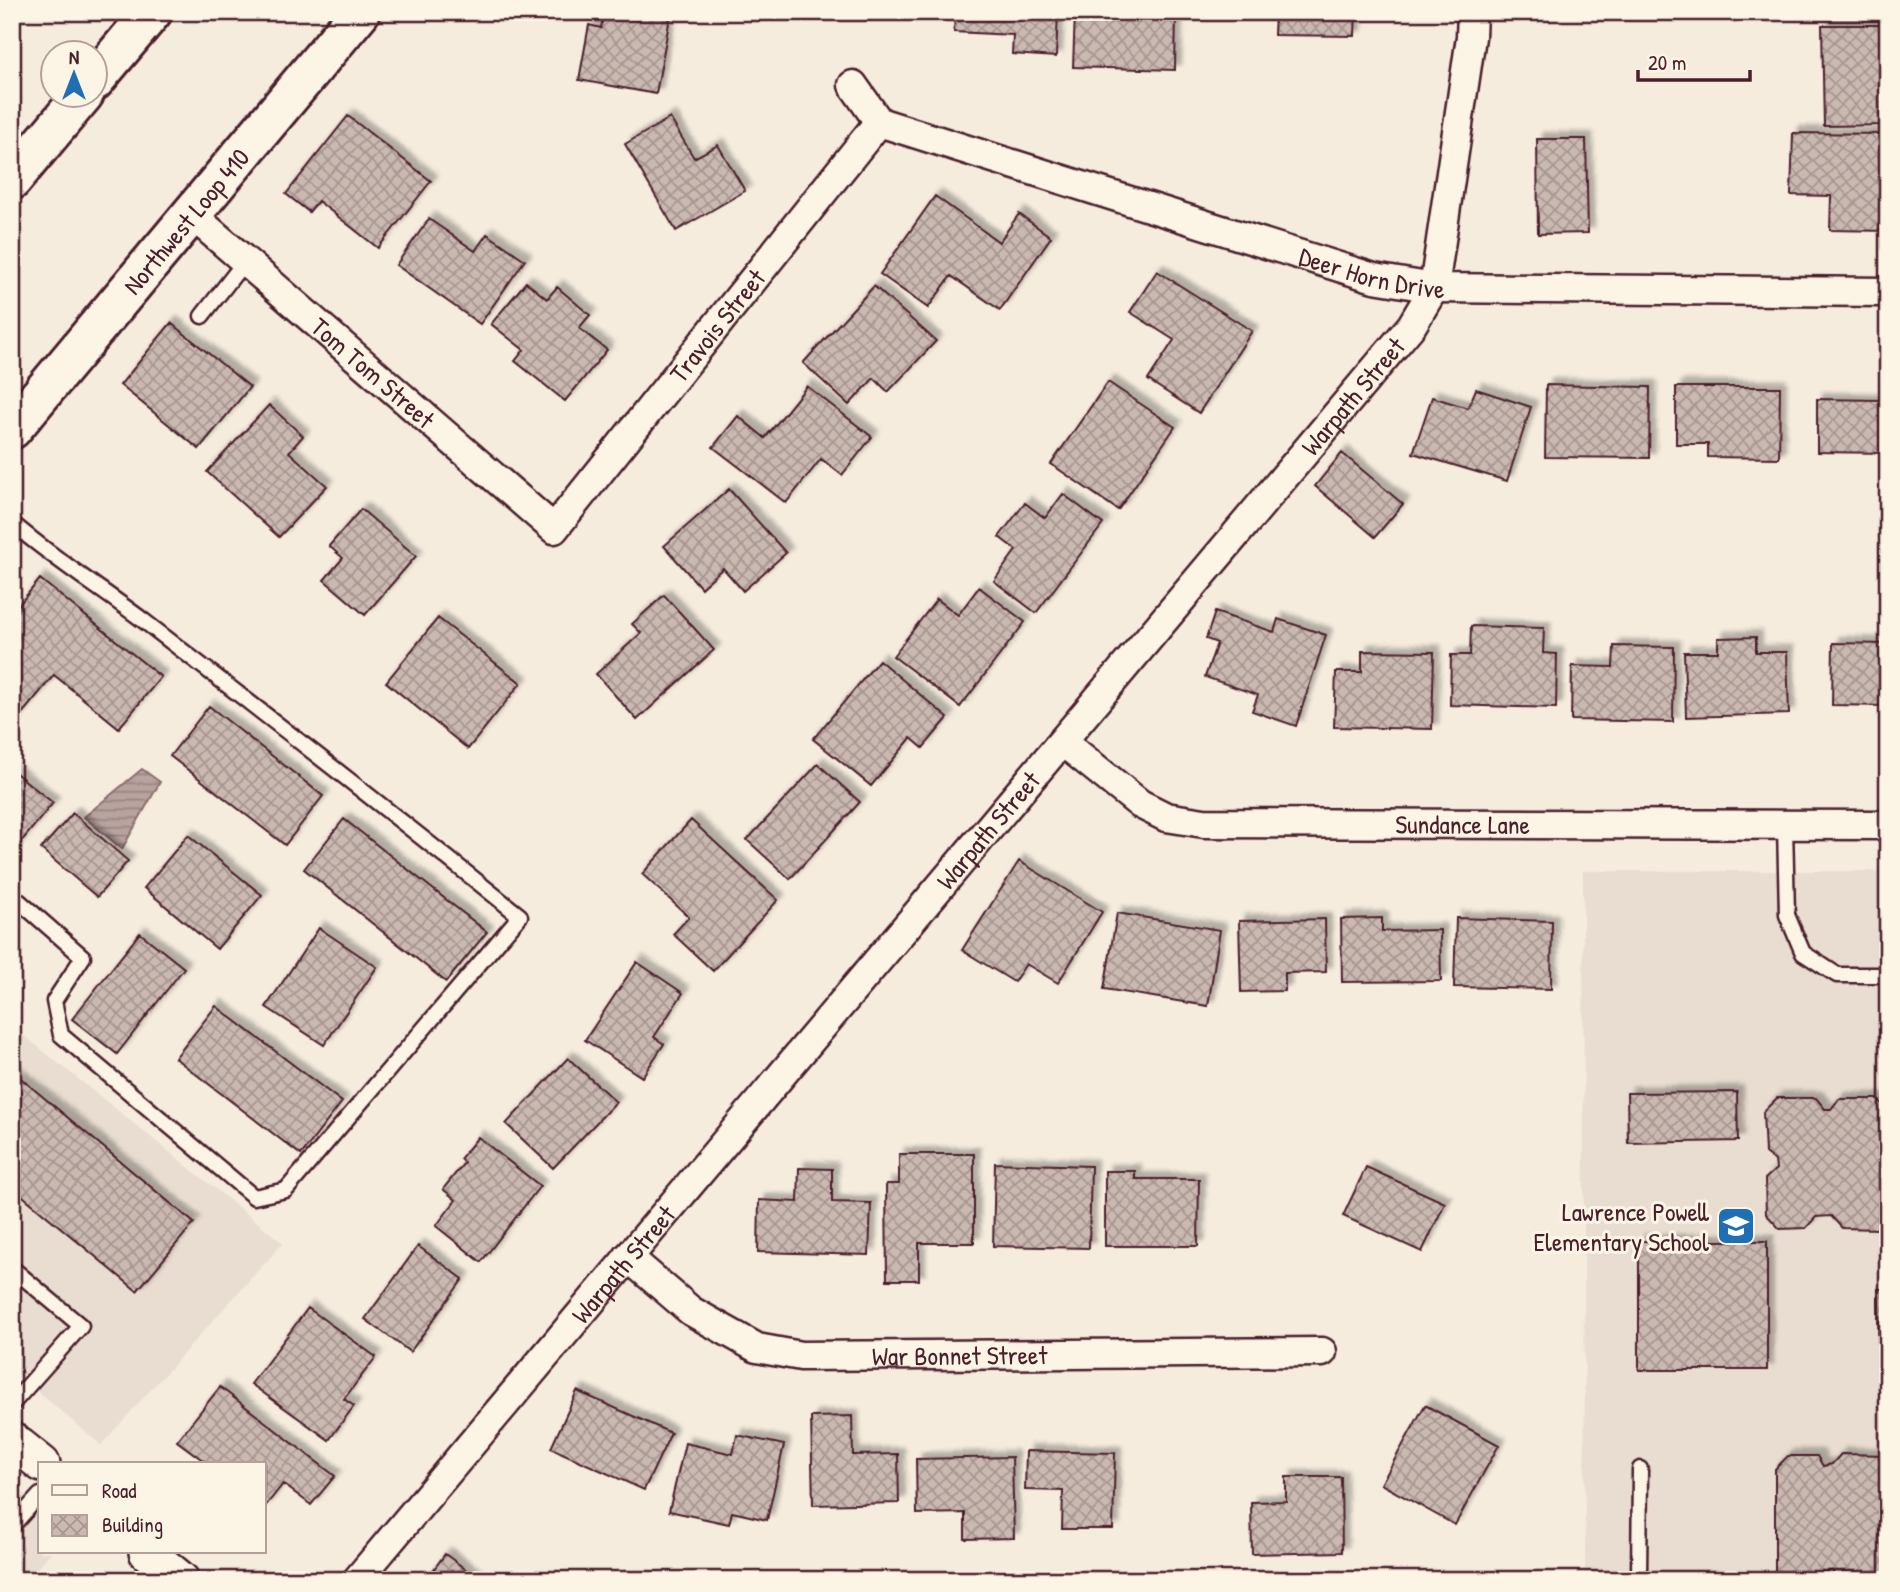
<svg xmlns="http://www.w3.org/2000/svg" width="1900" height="1592" viewBox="0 0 1900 1592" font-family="'Patrick Hand',sans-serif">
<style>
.built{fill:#e8ddd0}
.water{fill:url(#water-rules);stroke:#8c6e70;stroke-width:2}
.building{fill:url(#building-cross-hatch);stroke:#4a1f2b;stroke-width:2;filter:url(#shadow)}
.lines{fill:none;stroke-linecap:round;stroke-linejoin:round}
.service-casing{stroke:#4a1f2b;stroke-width:19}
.minor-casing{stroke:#4a1f2b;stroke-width:33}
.tertiary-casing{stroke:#4a1f2b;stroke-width:40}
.secondary-casing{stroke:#4a1f2b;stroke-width:44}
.motorway-casing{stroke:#4a1f2b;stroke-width:44}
.service{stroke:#fcf5e5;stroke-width:14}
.minor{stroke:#fcf5e5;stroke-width:28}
.tertiary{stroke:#fcf5e5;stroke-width:35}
.secondary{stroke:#fcf5e5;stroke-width:38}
.motorway{stroke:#fcf5e5;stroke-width:38}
.labels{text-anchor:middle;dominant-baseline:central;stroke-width:6;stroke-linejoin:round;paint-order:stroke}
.street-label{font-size:26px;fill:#4a1f2b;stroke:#fcf5e5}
.poi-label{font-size:26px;fill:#4a1f2b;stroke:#fcf5e5;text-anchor:end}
</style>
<defs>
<pattern id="water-rules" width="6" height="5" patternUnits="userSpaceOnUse" patternTransform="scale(1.75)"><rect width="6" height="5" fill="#b8a39e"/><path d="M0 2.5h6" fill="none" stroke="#988481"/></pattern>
<pattern id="building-cross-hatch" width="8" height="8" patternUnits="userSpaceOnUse" patternTransform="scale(1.75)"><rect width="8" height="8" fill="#cab9b1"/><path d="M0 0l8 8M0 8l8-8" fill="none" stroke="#a69690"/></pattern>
<filter id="shadow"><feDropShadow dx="6" dy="-6" stdDeviation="2" flood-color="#0004"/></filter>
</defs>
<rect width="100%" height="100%" fill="#f5ecde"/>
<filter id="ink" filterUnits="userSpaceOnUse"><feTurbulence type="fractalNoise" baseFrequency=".0143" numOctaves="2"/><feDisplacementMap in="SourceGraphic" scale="14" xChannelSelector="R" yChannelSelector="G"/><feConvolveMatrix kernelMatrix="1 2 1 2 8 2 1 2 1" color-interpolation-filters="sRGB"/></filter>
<g filter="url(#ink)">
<path class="built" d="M1583,871H1888V1580H1585Z
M12,1026L283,1243L101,1445L12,1370Z
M12,1484L40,1506V1552H51L27,1580H12Z"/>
<path class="water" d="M142,769L160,782L122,849L84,817Z"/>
<path class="building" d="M604,12H671L656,94L579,80L589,25L601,28Z
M955,12H1058L1056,57L1012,54L1013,35L954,32Z
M1075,12H1176L1175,70L1073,67Z
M1275,12H1356L1355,36L1274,35Z
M1822,25H1882L1883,70H1888V125L1824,126Z
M348,116L431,181L378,248L318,201L309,212L286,194Z
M670,118L694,158L718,145L745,191L676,231L625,144Z
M1793,133L1888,134V231L1830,230L1831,196L1791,195Z
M1537,139H1586L1588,233L1538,234Z
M935,196L999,242L1019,214L1051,237L1000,310L951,276L928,308L880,274Z
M429,219L475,251L487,234L525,260L480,324L396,265Z
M1157,271L1252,331L1199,413L1148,380L1174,340L1130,312Z
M526,282L547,299L557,287L590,315L579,328L607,350L565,401L515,361L524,350L491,324Z
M874,286L936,341L888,392L874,378L849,405L803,363Z
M171,323L250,387L199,449L120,385Z
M1108,382L1175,427L1118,510L1051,464Z
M1881,383H1888V453L1817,452V399L1881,400Z
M1546,385L1650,387L1649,458L1545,457Z
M807,386L872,437L842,475L821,459L786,503L713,447L738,416L765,438Z
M1676,387H1780L1779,458L1708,457V444H1676Z
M1476,389L1531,407L1507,481L1413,453L1432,397L1468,408Z
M269,405L303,436L289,452L327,486L279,537L207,472Z
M1342,453L1403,504L1375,537L1315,486Z
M729,489L786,553L743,591L723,568L701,588L664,546Z
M1063,494L1103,524L1036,613L994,581L1016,550L999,537L1025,503L1045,518Z
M361,509L416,556L365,615L324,580L343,558L329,546Z
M40,579L161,677L119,728L54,675L12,726V613Z
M979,587L1025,622L960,707L893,656L937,599L958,615Z
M664,595L714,650L637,720L596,674L641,633L632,624Z
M1215,612L1274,632L1278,619L1326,635L1296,726L1252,711L1258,695L1205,677L1217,643L1206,639Z
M438,618L521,683L468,749L386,682Z
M1471,626L1544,628L1543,653L1557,654L1556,708L1450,705L1451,655H1470Z
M1756,637V652H1787L1789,714L1686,717L1684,652H1718V638Z
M1833,643L1888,644V706L1832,705Z
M1614,646L1674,647L1673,722L1571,720L1572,666L1613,667Z
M1362,651L1434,652L1432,729L1334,727L1336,672H1362Z
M879,660L948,718L923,748L911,738L871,786L813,739Z
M209,706L323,796L285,845L170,756Z
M818,764L860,802L790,879L747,840Z
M12,770L53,803L12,853Z
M73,813L128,861L97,897L41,849Z
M344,819L487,932L446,982L304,869Z
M691,820L778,900L713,971L673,934L689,917L642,874Z
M188,835L262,895L217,949L144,888Z
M1019,861L1102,912L1058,983L1026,964L1014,982L962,950Z
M1117,913L1220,930L1208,1006L1104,989Z
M1382,918V931L1440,930L1441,981L1342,982L1341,919Z
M1456,918L1552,921L1551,989L1454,987Z
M1325,919L1326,972L1285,973V991L1241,992L1239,921Z
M319,928L377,967L324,1045L266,1007Z
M140,933L184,968L117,1054L72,1019Z
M637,962L683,993L654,1037L664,1044L642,1077L585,1040Z
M216,1006L342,1102L301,1155L175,1058Z
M568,1058L616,1102L553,1168L506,1124Z
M12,1071L194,1223L137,1291L12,1187Z
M1737,1092L1738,1141L1628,1143L1627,1093Z
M1777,1098H1816L1825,1109H1831L1839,1099H1877L1888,1109V1219L1878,1229L1842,1228L1831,1216L1816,1217L1806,1228L1780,1229L1766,1214L1765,1179L1776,1169L1775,1161L1765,1153L1763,1112Z
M478,1137L540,1186L481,1262L436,1226L456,1200L443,1189L464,1163L460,1159Z
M899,1154H974V1243H919V1280H887L886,1184H899Z
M995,1163L1091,1166L1089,1248L993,1246Z
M1366,1167L1445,1203L1422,1252L1343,1216Z
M799,1168L832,1169V1202L871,1203L869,1255L758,1252L759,1200L798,1202Z
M1105,1171H1135V1179H1199L1198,1246H1105Z
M1639,1241H1767V1370H1639Z
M418,1246L463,1279L410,1352L365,1319Z
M1878,1289H1888V1388H1879Z
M308,1308L376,1357L344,1399L354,1406L329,1440L251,1384Z
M220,1387L335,1476L311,1505L283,1484L264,1508V1464H208L177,1441Z
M577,1391L671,1433L644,1490L551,1448Z
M1425,1405L1499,1445L1455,1525L1381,1484Z
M852,1416L853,1455L898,1454L899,1503L813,1505L811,1417Z
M737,1435L784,1445L767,1520L732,1512L729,1524L669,1511L685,1443L733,1454Z
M1026,1451L1115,1453L1113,1529H1062L1063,1491L1025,1490Z
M1841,1454L1888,1455V1579L1840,1580L1832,1571L1824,1572L1815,1580H1775V1469L1788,1456H1817L1823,1466L1832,1464Z
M1012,1457L1014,1538L965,1539V1513L917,1514L916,1459Z
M1286,1477H1341L1342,1552L1252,1554L1251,1502L1286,1501Z
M445,1554L480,1580H426Z"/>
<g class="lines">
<defs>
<path id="service" d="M202,316L245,261
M12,523C54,559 100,588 144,621C270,718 396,816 520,916L286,1190L254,1197L61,1035L54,1001L83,957L12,895
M1785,825L1787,915L1803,953L1837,975H1888
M12,1268L81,1326L12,1404
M12,1526L40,1495
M1639,1580L1640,1469"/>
<g id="minor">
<path d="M853,85L879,122"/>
<path id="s1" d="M879,122L1374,278L1434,288L1888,292"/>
<path id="s2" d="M192,215L554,529L879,122"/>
<path id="s3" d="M1063,742L1140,804L1166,817L1204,823L1888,825"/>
<path id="s4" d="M628,1257L691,1311L757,1348L801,1356L1322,1352"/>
<path id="s5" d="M357,1580L1412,325L1434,288L1471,37L1472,12"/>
</g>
<path id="tertiary" d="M12,1440L42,1464
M147,1552L181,1580"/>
<g id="secondary">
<path id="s6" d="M12,429L360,12"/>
</g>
<path id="motorway" d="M94,81L152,12
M12,180L84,94"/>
</defs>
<use href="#service" class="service-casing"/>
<use href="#minor" class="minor-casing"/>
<use href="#tertiary" class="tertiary-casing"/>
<use href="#secondary" class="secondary-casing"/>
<use href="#motorway" class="motorway-casing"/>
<use href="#service" class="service"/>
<use href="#minor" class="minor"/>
<use href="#tertiary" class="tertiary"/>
<use href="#secondary" class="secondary"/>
<use href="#motorway" class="motorway"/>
</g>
</g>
<defs>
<symbol id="school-square" viewBox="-11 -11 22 22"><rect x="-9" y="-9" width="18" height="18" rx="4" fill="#1f6fb2" stroke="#fcf5e5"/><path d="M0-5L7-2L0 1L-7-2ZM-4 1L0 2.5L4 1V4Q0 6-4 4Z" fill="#fff"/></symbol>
</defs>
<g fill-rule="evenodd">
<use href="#school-square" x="1714" y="1204" width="44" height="44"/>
</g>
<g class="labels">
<g class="street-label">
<text stroke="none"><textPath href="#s6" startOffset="271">Northwest Loop 410</textPath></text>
<text stroke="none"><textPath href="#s1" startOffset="516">Deer Horn Drive</textPath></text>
<text stroke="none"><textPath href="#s2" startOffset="740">Travois Street</textPath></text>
<text stroke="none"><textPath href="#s2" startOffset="240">Tom Tom Street</textPath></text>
<text stroke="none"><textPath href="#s5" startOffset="1547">Warpath Street</textPath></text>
<text stroke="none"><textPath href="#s3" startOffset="425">Sundance Lane</textPath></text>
<text stroke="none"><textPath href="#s5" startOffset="980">Warpath Street</textPath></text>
<text stroke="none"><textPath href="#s5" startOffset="413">Warpath Street</textPath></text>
<text stroke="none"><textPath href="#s4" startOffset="362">War Bonnet Street</textPath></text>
</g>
<g class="poi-label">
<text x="1709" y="1211">Lawrence Powell<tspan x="1709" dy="30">Elementary School</tspan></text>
</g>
</g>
<rect width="1900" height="1592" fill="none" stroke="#fcf5e5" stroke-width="42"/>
<rect x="21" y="21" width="1858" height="1550" fill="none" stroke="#4a1f2b" stroke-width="2.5" filter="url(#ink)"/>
<rect x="38" y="1462" width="228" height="91" fill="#fcf5e5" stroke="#b59f9b" stroke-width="2"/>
<rect x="52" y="1485" width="35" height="10" fill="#fcf5e5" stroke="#b59f9b" stroke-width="2"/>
<text x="102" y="1498" font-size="21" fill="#4a1f2b">Road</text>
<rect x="52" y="1515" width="35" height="21" fill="url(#building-cross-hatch)" stroke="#b59f9b" stroke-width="2"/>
<text x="102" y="1532" font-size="21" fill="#4a1f2b">Building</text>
<g transform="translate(74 74)"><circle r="33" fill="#fcf5e5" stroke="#b59f9b" stroke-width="2"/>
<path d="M0-5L12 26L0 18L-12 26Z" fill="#1f6fb2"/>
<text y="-10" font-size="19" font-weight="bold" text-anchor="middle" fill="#4a1f2b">N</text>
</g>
<path d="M1638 70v10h112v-10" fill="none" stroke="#4a1f2b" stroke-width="3.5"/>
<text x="1648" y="70" font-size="21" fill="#4a1f2b" stroke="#fcf5e5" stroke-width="5" paint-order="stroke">20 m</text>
</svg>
